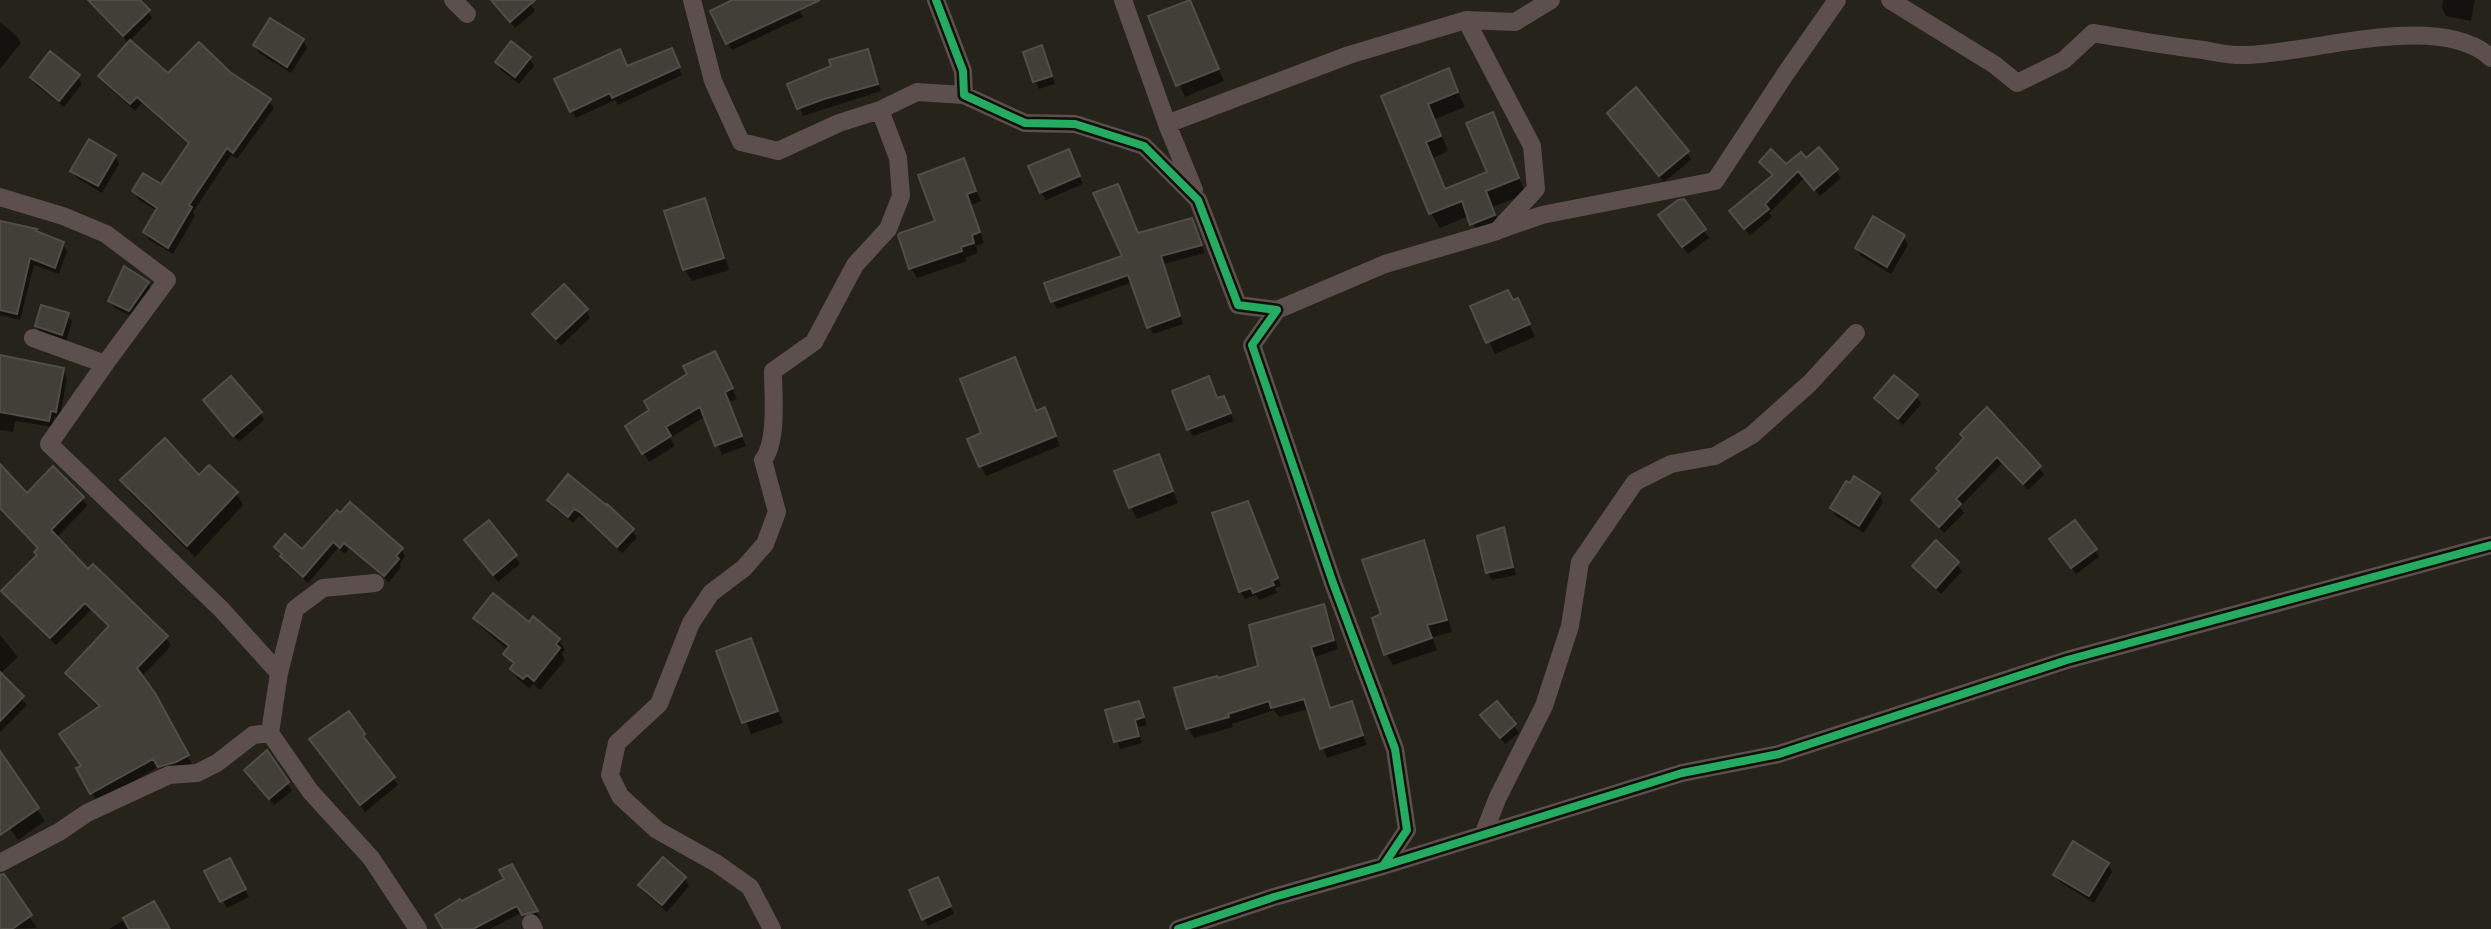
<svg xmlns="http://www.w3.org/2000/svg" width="2491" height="929" viewBox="0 0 2491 929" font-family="'Golos Text',sans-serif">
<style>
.shadow{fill:#0007}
.building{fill:#423e38;stroke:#514e48;stroke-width:2}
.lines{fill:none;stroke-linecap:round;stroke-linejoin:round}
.minor{stroke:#5d4f4e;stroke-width:18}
.cycleway-casing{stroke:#100f08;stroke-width:13}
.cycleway{stroke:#26ab63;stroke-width:8}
</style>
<rect width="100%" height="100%" fill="#26231b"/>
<path class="shadow" d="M105,0H137L148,11L152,18L129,41L168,76L229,73L269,101L274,108L237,159L231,155L193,212L195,216L173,254L149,240L145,232L157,211L138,199L134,191L162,187L189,145L142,103L135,111L105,84L101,76L129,44L98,7Z
M493,0H528L535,11L515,28Z
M737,0H795L803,17L732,50L728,43Z
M2443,0H2475L2471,21L2446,16L2442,8Z
M1189,2L1224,81L1185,97L1151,17Z
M0,22L17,36L21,43L0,69Z
M303,40L307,48L291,73L259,53L255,45Z
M1041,48L1055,84L1039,89L1026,53Z
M867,51L881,91L803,116L790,85Z
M529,58L534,66L519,84L501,70L497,62Z
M675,58L682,75L618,105L615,100L576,118L572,111L627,68Z
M1448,71L1465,107L1435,119L1448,151L1433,158L1446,191L1489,173L1492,115L1526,194L1493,207L1502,231L1481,239L1469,216L1440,228L1431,213L1383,97Z
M32,77H78L82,84L64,107L36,85Z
M1614,121L1687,152L1691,160L1664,182Z
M1819,150L1841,178L1820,196L1804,178L1769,213L1772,217L1750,235L1736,219L1774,177L1762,162L1786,167L1806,161Z
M115,156L119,164L102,193L77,178L73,171Z
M1072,159L1083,184L1046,200L1041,192Z
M964,161L981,201L971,205L984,243L976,246L978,253L965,258L967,261L917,278L911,268L937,222Z
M704,200L711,212L729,270L692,281L685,270L667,212Z
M1683,202L1709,238L1688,254L1665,223Z
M1874,219L1904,237L1908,245L1891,274L1861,256L1857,248Z
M0,223L63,244L67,251L59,274L34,265L20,320L0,315Z
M1195,228L1205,253L1164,264L1183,324L1153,334L1133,282L1057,309L1053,301L1124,257L1138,235Z
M148,283L152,291L134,318L115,308L110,301Z
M1513,302L1524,312L1535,337L1495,354L1473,307Z
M586,310L590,318L561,346L535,315Z
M67,314L72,322L66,342L41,334L37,326Z
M0,357L63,370L67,378L60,418L54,417L53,427L15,421L13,432L0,430Z
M1014,359L1037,413L1050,420L1060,446L986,476L981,466L984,434Z
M720,363L737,399L729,402L746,446L722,455L706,416L670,438L675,446L649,462L627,426Z
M1916,396L1921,404L1903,425L1881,406L1876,398Z
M1218,400L1227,406L1234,421L1193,436L1189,429Z
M210,408L260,413L264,420L239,442Z
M1965,439L2039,467L2044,475L2028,490L2002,463L1960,507L1964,513L1944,533L1914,500L1941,473Z
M1158,456L1178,503L1137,519L1131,507Z
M0,469L27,495L82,498L87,506L56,538L88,572L166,637L171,646L141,677L154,694L192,764L165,775L160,766L97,802L79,769L83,767L100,708L72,682L68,674L110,628L91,610L56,645L12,603L7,594L39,556V550L0,509Z
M123,481L236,493L243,505L195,557L130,493Z
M1879,494L1883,502L1864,533L1836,516L1832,508Z
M550,500L632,530L637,538L622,553L587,520L579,516L573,523L554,508Z
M1248,503L1281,586L1275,588L1277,593L1259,600L1256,595L1245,599L1241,592L1214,515Z
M337,513L401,549L405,556L400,564L401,567L389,582L349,549L345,554L338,548L308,583L286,564L276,548L303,551Z
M489,523L520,564L498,582L471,548Z
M1503,529L1507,537L1516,575L1492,580L1488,573Z
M1423,543L1429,554L1452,632L1432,637L1437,650L1393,665L1386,654L1384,616Z
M1936,543L1962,571L1941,594L1919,573L1915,566Z
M2056,547L2095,550L2099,557L2076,574Z
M1323,606L1329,616L1338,649L1315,657L1331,710L1351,704L1367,745L1327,758L1309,709L1279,717L1274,710L1232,724L1233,727L1194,738L1188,728L1218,681L1260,667Z
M476,618L529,625L559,640L565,650L562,654L565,660L540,690L533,684L530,689L518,679L512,669L514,666L505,654L508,650L482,628Z
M0,635L18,657L0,674Z
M750,640L783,723L751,734L718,652Z
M0,675L27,705L0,732Z
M1138,703L1147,725L1138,727L1142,743L1120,749L1107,711Z
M1497,704L1519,733L1505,744L1487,723Z
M363,735L398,785L365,812L316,747Z
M0,755L45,821L18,840L0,814Z
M251,778L287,783L292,791L274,805Z
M229,860L249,897L227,908L207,872Z
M2108,864L2112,872L2094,903L2060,882L2055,875Z
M511,866L540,918L528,922L523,912L490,929H445L506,880Z
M0,875L3,876L37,928L0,929Z
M685,879L689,886L667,912L645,893L641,885Z
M942,887L954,914L928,926L924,919Z
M153,903L168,929H109Z"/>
<path class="building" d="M88,0H140L150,10L123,36Z
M491,0H535L510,22Z
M732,0H820L726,44L710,11Z
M1190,0L1219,69L1176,86L1148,16Z
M270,18L304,39L287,67L253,45Z
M130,40L168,73L199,42L230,72L271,99L233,153L227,148L189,205L192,207L168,248L143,232L157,208L132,191L143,173L161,184L189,143L137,97L130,104L98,76Z
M511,41L531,57L515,77L495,62Z
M1042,45L1052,76L1033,82L1023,52Z
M672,48L680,67L612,98L610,93L570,112L554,79L620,49L627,66Z
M868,49L878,84L824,99L797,109L787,84L831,66L829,60Z
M50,51L80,75L59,101L30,77Z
M1449,68L1458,92L1428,104L1441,136L1426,142L1445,189L1487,172L1466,123L1493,112L1519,178L1486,191L1495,215L1470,225L1462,201L1429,214L1381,96Z
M1636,87L1689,151L1659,176L1607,113Z
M89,139L116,155L98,186L70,171Z
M1819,147L1838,169L1814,190L1798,171L1765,204L1769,209L1744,229L1729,211L1773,175L1759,162L1771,149L1786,164L1801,152L1806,158Z
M1069,149L1080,176L1040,193L1028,166Z
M964,158L976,191L967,194L980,232L972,235L974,243L961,247L962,251L909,269L898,235L900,233L935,221L918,175Z
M1118,184L1138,233L1192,218L1202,245L1161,256L1180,316L1147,328L1128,275L1051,302L1044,283L1122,256L1093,193Z
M705,198L724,258L683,270L664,211Z
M1684,199L1706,229L1682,247L1658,215L1678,200Z
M1873,216L1905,235L1887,267L1855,248Z
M0,221L37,229L36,231L64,242L55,268L30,258L17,314L0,310Z
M124,266L149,282L129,311L108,301Z
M564,284L588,309L556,339L532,314Z
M1508,290L1513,300L1518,298L1530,324L1486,343L1470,306Z
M41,305L69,313L62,335L35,326Z
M715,351L733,388L725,392L742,436L715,446L700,407L666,427L671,436L642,454L625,426L649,410L644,401L687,374L683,366Z
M0,355L64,368L56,412L51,411L49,421L0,412Z
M1015,357L1036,411L1045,407L1056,436L979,467L967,439L981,433L960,379Z
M1894,375L1918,395L1898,419L1874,398Z
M231,376L262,412L233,436L203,400Z
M1209,376L1217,398L1224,396L1231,413L1187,430L1172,391Z
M1987,407L2041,466L2023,484L1997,457L1956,499L1961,504L1939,527L1911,500L1939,471L1936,468L1964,438L1960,434Z
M165,438L199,475L209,465L238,492L187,546L120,480Z
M1159,454L1173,491L1129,508L1114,471Z
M0,464L27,493L53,466L84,497L51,530L88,569L93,564L168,636L137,668L155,693L189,755L176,762L158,767L153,759L90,794L76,768L81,766L59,734L100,706L65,673L109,626L85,603L50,638L1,591L37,555L34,552L38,548L0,508Z
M568,474L606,505L607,504L634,529L617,547L580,512L574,509L568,517L547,500Z
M1854,476L1880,493L1859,526L1830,508L1846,481L1850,483Z
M1248,501L1278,578L1272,581L1274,585L1253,593L1251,588L1239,592L1212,513Z
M350,502L403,548L396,556L399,559L384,576L344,543L340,548L333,542L303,577L280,556L282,554L274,547L285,534L302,549L337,510L340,513Z
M489,520L517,555L493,575L464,540Z
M2075,520L2097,549L2071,568L2049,539Z
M1504,527L1513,567L1486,573L1477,536Z
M1424,540L1447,620L1427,625L1432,638L1384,655L1372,618L1381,614L1362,560Z
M1936,540L1959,562L1936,588L1912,566Z
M493,593L529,622L533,616L560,639L556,644L560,648L534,681L527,675L523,679L510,669L514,663L503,654L509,646L473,618Z
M1324,604L1334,640L1311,647L1330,708L1352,701L1363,735L1320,749L1304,699L1271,708L1269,701L1228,714L1229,717L1186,729L1174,688L1217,676L1218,678L1258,666L1249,625Z
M751,638L778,711L742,723L716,651Z
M0,672L24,696L0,721Z
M1139,701L1144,717L1135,720L1139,736L1114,742L1105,710Z
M1497,701L1516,724L1500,738L1480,715Z
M349,711L365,734L363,736L395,777L360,805L309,739Z
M267,750L289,782L269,799L244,770Z
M0,751L39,808L0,835Z
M2073,841L2109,863L2089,896L2053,875Z
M663,857L686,877L662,905L638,885Z
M230,858L246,889L220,902L204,871Z
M512,864L538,911L522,915L517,906L473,929H443L435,915L460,899L462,901L504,879L499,870Z
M4,874L32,915L12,929H0V875Z
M938,877L951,906L922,920L909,890Z
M154,901L170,929H129L123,918Z"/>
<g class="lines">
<path class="minor" d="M453,0L467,14
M692,0L713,81L741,142L778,151L839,123L880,110L917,92L964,95
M936,0L963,71L964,95L1025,123L1075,124L1144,146L1198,200L1238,305L1277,310L1252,345L1333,583L1395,749L1407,830L1383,866L1274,897L1178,929
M1123,0L1167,124L1349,55L1466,20L1532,146L1536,189L1497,231L1385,264L1277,310
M1890,0L1995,65L2017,83L2064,60L2093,33C2130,39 2166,46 2203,50C2216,52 2231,56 2245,55C2310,54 2440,10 2491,58
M1466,20L1515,22L1551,0
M1167,124L1194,190
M0,197L63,216L106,234L167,280L105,364
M1499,230L1542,215L1715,181L1786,73L1837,0
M33,338L105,364L49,444L221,609L279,673L270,733L310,791L371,858L418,929
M279,673L295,609L323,588L375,583
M1483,835L1498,797L1544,706L1570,626L1580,562L1635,482L1671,464L1715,456L1752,435L1810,383L1856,333
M0,863L59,832L87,813L169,775L197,773L217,763L253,735L270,733
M1383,866L1682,773L1779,754L2067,660L2491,545
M531,923L534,929
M772,929L750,887L716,863L657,830L620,796L610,775L617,743L659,704L691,623L711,593L744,568L765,544L777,512L763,460C778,441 773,394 773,371L814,342L855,265L888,229L901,196L898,158L880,110"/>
<defs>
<path id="cycleway" d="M936,0L963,71L964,95L1025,123L1075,124L1144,146L1198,200L1238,305L1277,310L1252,345L1333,583L1395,749L1407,830L1383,866L1274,897L1178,929
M1383,866L1682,773L1779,754L2067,660L2491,545"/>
</defs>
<use href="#cycleway" class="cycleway-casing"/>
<use href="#cycleway" class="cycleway"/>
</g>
</svg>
